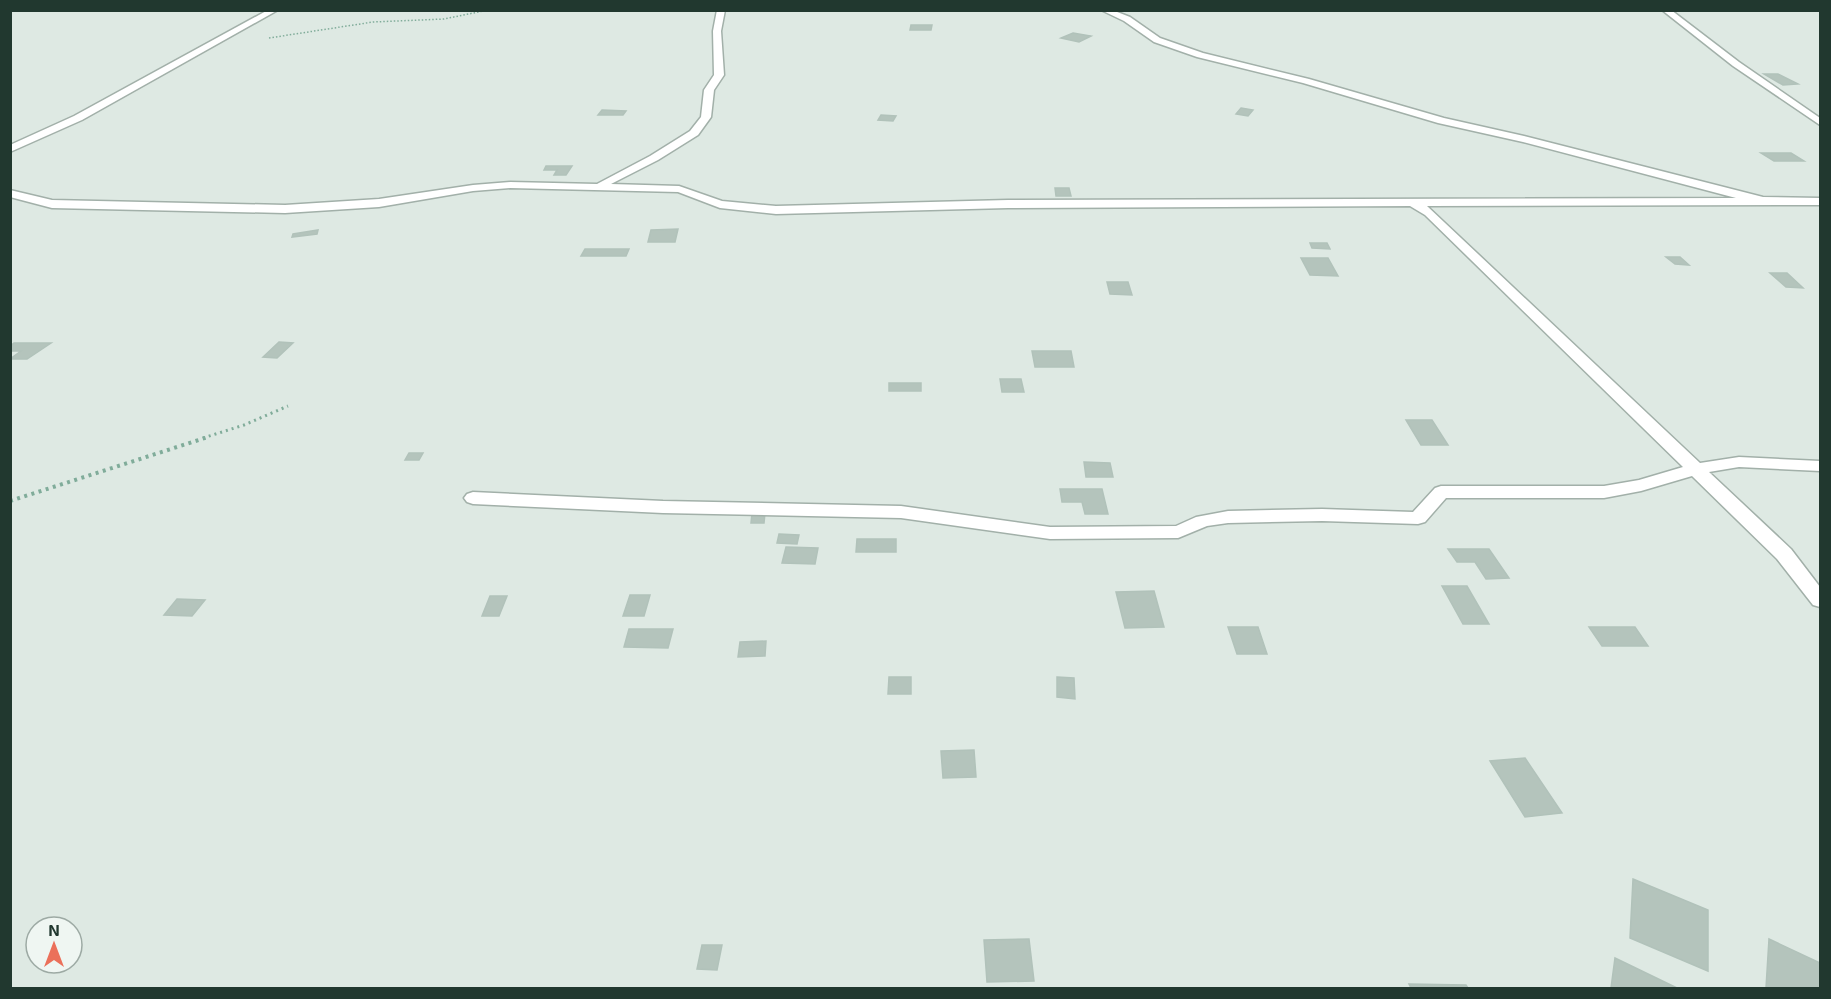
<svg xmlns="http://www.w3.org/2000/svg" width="1831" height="999" viewBox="0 0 1831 999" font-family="'Exo 2',sans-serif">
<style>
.building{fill:#b4c4bc;stroke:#b1c2ba;stroke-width:1.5}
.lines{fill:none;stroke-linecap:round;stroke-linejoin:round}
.minor-casing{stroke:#a2b0a9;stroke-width:3}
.path-far2{stroke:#80ac9a;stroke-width:1.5;stroke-dasharray:1.5 2;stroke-linecap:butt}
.path-far1{stroke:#80ac9a;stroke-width:3;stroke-dasharray:2 4;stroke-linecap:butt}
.path{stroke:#80ac9a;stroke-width:4;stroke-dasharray:3 4.5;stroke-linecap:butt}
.minor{fill:#fff;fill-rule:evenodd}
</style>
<rect width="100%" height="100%" fill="#dee9e3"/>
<path class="building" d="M911,25H932L931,30H910Z
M1073,33L1091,36L1079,42L1061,38Z
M1764,74H1778L1798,84L1783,85Z
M1241,108L1253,110L1248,116L1236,114Z
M602,110L626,111L623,115H598Z
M881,115L896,116L893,121L878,120Z
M1761,153H1791L1804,161H1774Z
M546,166H572L566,175H554L557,170H544Z
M1055,188H1069L1071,196H1056Z
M678,229L675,242H648L651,230Z
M318,230L317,234L292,237L293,234Z
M1310,243H1327L1330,249L1312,248Z
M585,249H629L626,256H581Z
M1666,257H1680L1689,265L1675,264Z
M1301,258H1328L1338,276L1310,275Z
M1770,273H1787L1803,288L1786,287Z
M1107,282H1128L1132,295L1110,294Z
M279,342L293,343L277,358L263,357Z
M14,343H51L27,359H10L21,351H10V346Z
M1032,351H1071L1074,367H1035Z
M1000,379H1021L1024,392H1002Z
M889,383H921V391H889Z
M1406,420H1432L1448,445H1421Z
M409,453H423L419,460H405Z
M1084,462L1110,463L1113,477H1086Z
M1060,489H1102L1108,514H1085L1082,502H1062Z
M752,513H765L764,523H751Z
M779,534L799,535L797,544L777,543Z
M857,539H896V552H856Z
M786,547L818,548L815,564L782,563Z
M1448,549H1489L1509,578L1486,579L1475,562H1457Z
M1442,586H1467L1489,624H1463Z
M1154,591L1164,627L1125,628L1116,592Z
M630,595H650L644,616H623Z
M490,596H507L499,616H482Z
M177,599L205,600L192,616L164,615Z
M1228,627H1258L1267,654H1237Z
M1589,627H1635L1648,646H1602Z
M629,629H673L668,648L624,647Z
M766,641L765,656L738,657L740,642Z
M889,677H911V694H888Z
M1057,677L1074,678L1075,699L1057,697Z
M974,750L976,777L943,778L941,751Z
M1525,758L1562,813L1525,817L1490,761Z
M1633,879L1708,910V971L1630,938Z
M1029,939L1034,981L987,982L984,940Z
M1769,939L1820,963V988H1766Z
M702,945H722L717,970L697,969Z
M1615,958L1677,988H1611Z
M1409,984L1466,985L1468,988H1411Z"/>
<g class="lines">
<defs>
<path id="minor" d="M268,10H278L82,120L10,152V145L74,116Z
M717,10H725L721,31L724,75L714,90L711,117L698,135L658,160L611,184L679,186L722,201L776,206L1008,200L1736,198L1523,142L1438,123L1303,83L1197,57L1154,42L1124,21L1101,10H1112L1130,17L1160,38L1203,53L1309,79L1444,118L1524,136L1763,197L1820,198V205L1427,206L1700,463L1739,457L1820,461V471L1739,467L1709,472L1791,549L1820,587V607L1813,605L1777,559L1692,476L1641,491L1604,498H1446L1425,522L1418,524L1322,521L1228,523L1207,526L1178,538L1050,539L901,518L663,513L473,504L467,502L464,498L467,494L473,492L663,501L901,506L1050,527L1176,526L1196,517L1228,511L1322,509L1413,512L1435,488L1441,486H1604L1639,480L1683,467L1425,215L1410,206L1008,208L776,214L720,208L678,192L510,188L473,191L379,207L285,213L52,208L10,197V190L52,200L285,205L379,199L473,185L510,182L597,184L650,156L690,131L701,117L704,90L714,75L713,31Z
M1662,10H1671L1739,62L1820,118V125L1733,66Z"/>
</defs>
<use href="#minor" class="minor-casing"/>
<path class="path-far2" d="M269,38L373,22L444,19L488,10"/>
<path class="path-far1" d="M203,438L244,425L288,406"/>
<path class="path" d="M10,501L208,437"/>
<use href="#minor" class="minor"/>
</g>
<rect width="1831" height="999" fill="none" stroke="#21382f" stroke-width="24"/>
<g transform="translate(54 945)"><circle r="28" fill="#eff6f2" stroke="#9daaa4" stroke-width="1.5"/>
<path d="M0-4.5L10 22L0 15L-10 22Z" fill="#eb705a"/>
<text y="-9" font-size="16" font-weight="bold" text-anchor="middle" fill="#21382f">N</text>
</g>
</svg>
